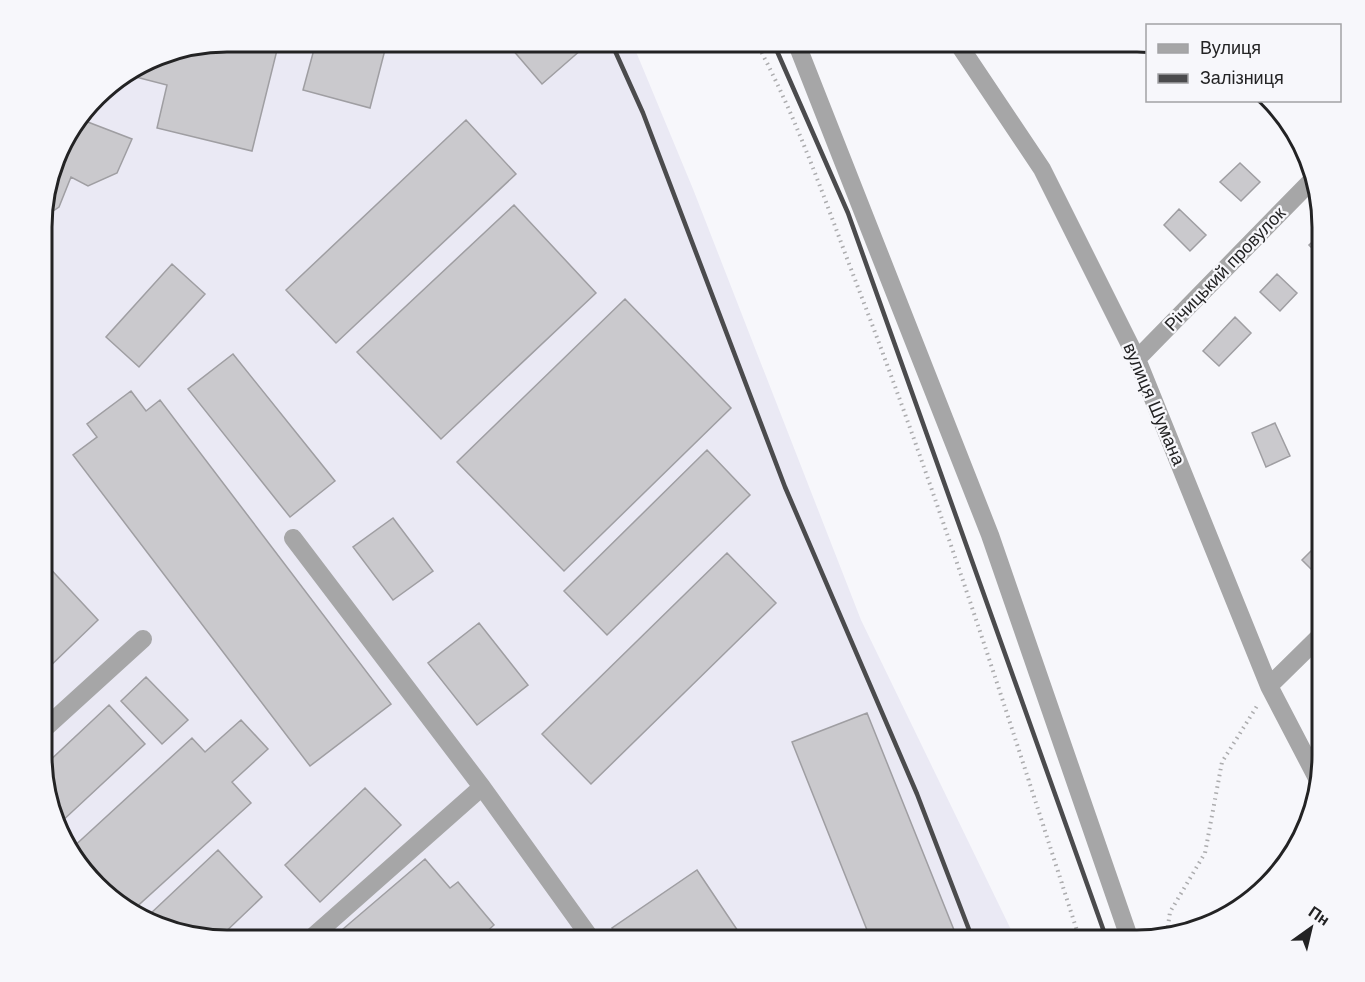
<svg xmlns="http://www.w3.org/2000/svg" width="1365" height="982" viewBox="0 0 1365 982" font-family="Helvetica,sans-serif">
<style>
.built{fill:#eae9f4}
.building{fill:#cac9cd;stroke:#9f9ea2;stroke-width:1.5}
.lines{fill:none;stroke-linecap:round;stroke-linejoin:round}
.path{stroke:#acacae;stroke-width:4;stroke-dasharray:1.5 4.5;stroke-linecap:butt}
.minor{stroke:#a6a6a7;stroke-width:18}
.rail{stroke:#4b4b4d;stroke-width:4.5}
.labels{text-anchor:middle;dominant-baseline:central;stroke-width:4.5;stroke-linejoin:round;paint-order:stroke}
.street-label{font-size:18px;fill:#232324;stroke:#f7f7fb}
.rim{fill:none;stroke:#232324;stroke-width:3}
</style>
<rect width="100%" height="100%" fill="#f7f7fb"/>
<path class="built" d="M228,42H632L693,189L861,620L1016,940H216L168,930L114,901L67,847L44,778V203L67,135L106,88L168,52Z"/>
<path class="building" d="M228,42H279L252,151L157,128L167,85L128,75L168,52Z
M316,42H387L370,108L303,90Z
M520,42H590L542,84L512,49Z
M80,119L132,139L117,173L88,186L71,177L59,207L44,217V203L67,135Z
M466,120L516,174L336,343L286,290Z
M1240,163L1260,182L1241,201L1220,182Z
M514,205L596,293L441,439L357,352Z
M1179,209L1206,235L1190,251L1164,225Z
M1323,232V259L1309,245Z
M172,264L205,294L139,367L106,337Z
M1277,274L1297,293L1280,311L1260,292Z
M625,299L731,408L564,571L457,462Z
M1235,317L1251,333L1219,366L1203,351Z
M233,354L335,481L290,517L188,389Z
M131,391L146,411L160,400L391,704L310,766L73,455L97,437L87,424Z
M1275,423L1290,456L1266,467L1252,433Z
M707,450L750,495L607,635L564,591Z
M393,518L433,571L393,600L353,547Z
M1323,539V567L1316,574L1302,560Z
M727,553L776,603L591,784L542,734Z
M44,562L98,620L44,672Z
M479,623L528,685L477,725L428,663Z
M146,677L188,720L162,744L121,701Z
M109,705L145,744L59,824L44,778V766Z
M867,713L958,940H871L792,742Z
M241,720L268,749L232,782L251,803L132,911L121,905L70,850L192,738L205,752Z
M365,788L401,825L320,902L285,865Z
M218,850L262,897L217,940L168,930L157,924L149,915Z
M425,859L450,888L458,882L494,925L484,934L489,940H352L343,929Z
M697,870L744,940H620L612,928Z"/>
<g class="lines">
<path class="path" d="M756,42C799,121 827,207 859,290C941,504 1010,722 1080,940
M1167,933L1170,912L1205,853L1222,762L1257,706"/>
<path class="minor" d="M796,42L990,535L1130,940
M957,42L1042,169L1137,359L1269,686L1319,782
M1137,359L1313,179
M293,538L482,787L309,940
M1269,686L1323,633
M44,729L143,639
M482,787L592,940"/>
<path class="rail" d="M611,42L643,113L785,487L917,794L973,940
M773,42L848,213L1107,940"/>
</g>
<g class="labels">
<g class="street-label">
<text transform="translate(1225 269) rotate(-46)">Річицький провулок</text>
<text transform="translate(1154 404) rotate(67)">вулиця Шумана</text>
</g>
</g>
<path d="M0 0H1365V982H0ZM227 52H1137A175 175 0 0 1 1312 227V755A175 175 0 0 1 1137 930H227A175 175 0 0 1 52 755V227A175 175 0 0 1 227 52Z" fill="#f7f7fb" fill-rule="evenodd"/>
<path class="rim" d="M227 52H1137A175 175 0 0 1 1312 227V755A175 175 0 0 1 1137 930H227A175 175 0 0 1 52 755V227A175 175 0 0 1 227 52Z"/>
<rect x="1146" y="24" width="195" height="78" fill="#f7f7fb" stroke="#a2a2a5" stroke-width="1.5"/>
<rect x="1158" y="44" width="30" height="9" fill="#a6a6a7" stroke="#a2a2a5" stroke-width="1.5"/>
<text x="1200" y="54" font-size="18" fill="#232324">Вулиця</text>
<rect x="1158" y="74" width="30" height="9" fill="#4b4b4d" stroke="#a2a2a5" stroke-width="1.5"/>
<text x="1200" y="84" font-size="18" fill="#232324">Залізниця</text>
<g transform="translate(1311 928) rotate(34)" stroke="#f7f7fb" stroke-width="4.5" paint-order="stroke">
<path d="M0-4.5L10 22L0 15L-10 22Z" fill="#232324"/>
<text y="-9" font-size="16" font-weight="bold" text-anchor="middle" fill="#232324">Пн</text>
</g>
</svg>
